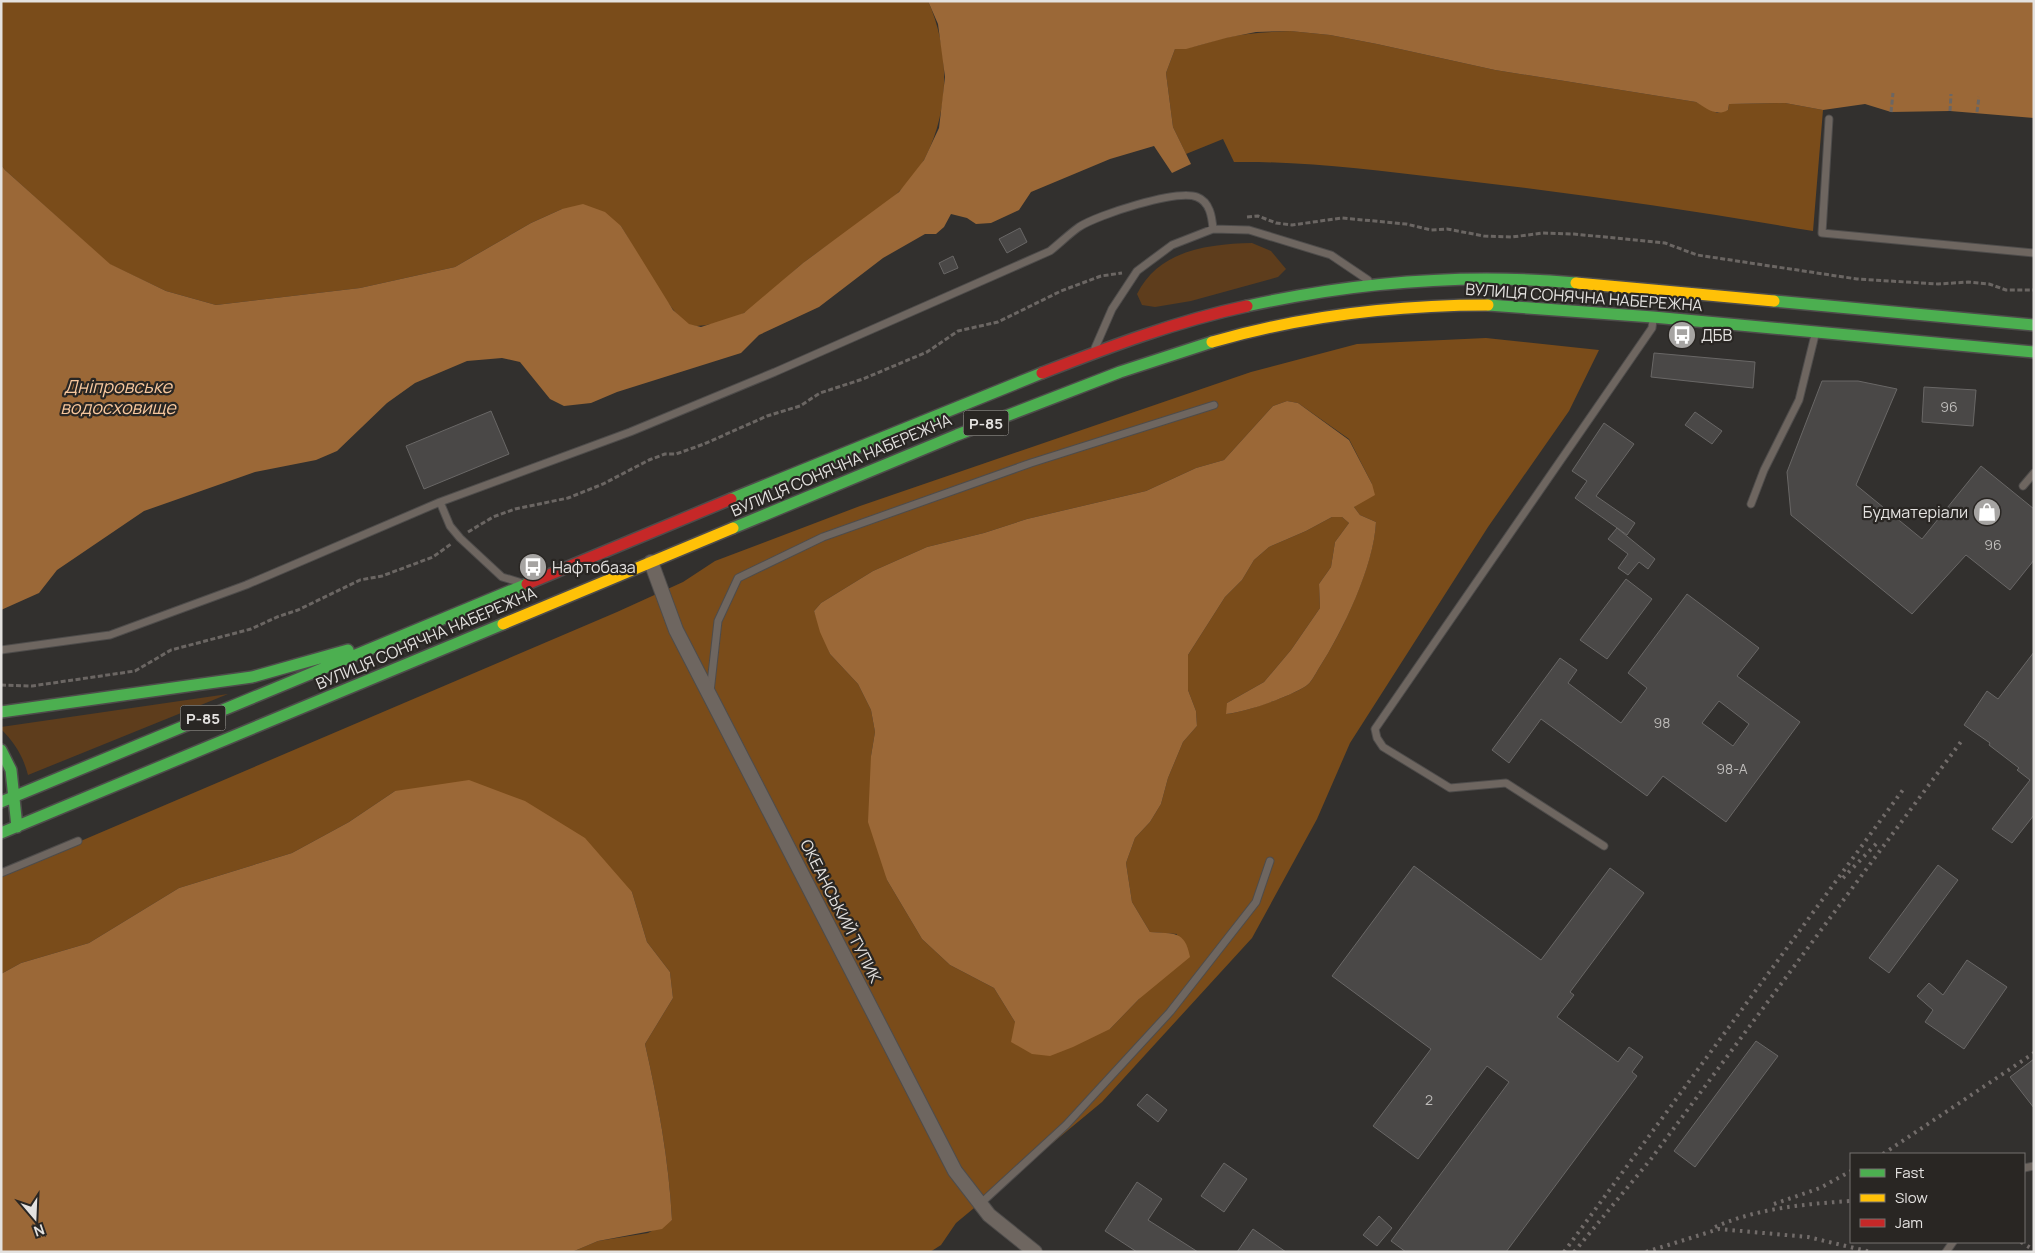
<svg xmlns="http://www.w3.org/2000/svg" width="2035" height="1253" viewBox="0 0 2035 1253" font-family="Manrope,sans-serif">
<style>
.green{fill:#5e3d1c}
.forest{fill:#7a4c1a;fill-rule:evenodd}
.water{fill:#9b6837}
.building{fill:#4a4847;stroke:#696766;fill-rule:evenodd}
.lines{fill:none;stroke-linecap:round;stroke-linejoin:round}
.lane-casing{stroke:#4e4c4b;stroke-width:9}
.street-casing{stroke:#4e4c4b;stroke-width:16}
.fast-casing{stroke:#4e4c4b;stroke-width:14}
.slow-casing{stroke:#4e4c4b;stroke-width:14}
.jam-casing{stroke:#4e4c4b;stroke-width:14}
.path{stroke:#6b6663;stroke-width:3;stroke-dasharray:5 2.5;stroke-linecap:butt}
.lane{stroke:#6e6660;stroke-width:7}
.street{stroke:#6e6660;stroke-width:14}
.fast{stroke:#4caf50;stroke-width:11}
.slow{stroke:#ffc107;stroke-width:11}
.jam{stroke:#c62828;stroke-width:11}
.rail{stroke:#726c6a;stroke-width:4;stroke-dasharray:2.5 5;stroke-linecap:butt}
.labels{text-anchor:middle;dominant-baseline:central;stroke-width:4.5;stroke-linejoin:round;paint-order:stroke}
.number-label{font-size:14px;fill:#bebcba}
.shield{fill:#292623;stroke:#acaaa7;stroke-width:1}
.shield-label{font-size:15px;font-weight:bold;fill:#e4e2e0}
.street-label{font-size:16px;fill:#e4e2e0;stroke:#292623}
.poi-label{font-size:16px;fill:#e4e2e0;stroke:#292623;text-anchor:start}
.water-label{font-size:18px;font-style:italic;fill:#f8c89e;stroke:#292623}
</style>
<rect width="100%" height="100%" fill="#32302e"/>
<path class="green" d="M1252,243L1271,251L1286,269L1278,277L1191,301L1155,307L1142,305L1137,294C1159,250 1208,244 1252,243Z
M228,694L28,775C23,756 15,743 1,729V727Z"/>
<path class="forest" d="M1,1H928C950,50 950,110 925,158C902,203 841,233 802,264C785,278 763,302 744,313C733,319 701,329 690,325C670,316 634,247 621,226L562,209L531,223L455,267L360,288L216,305L166,291L109,264L5,170L1,165Z
M1290,31L1330,35L1377,44L1495,70L1696,102L1717,113L1728,110L1729,104L1785,103L1823,110L1813,231C1689,210 1566,192 1442,178C1373,170 1303,161 1234,162L1223,139L1186,154L1173,127L1166,73L1175,49C1192,49 1208,42 1224,38C1246,33 1268,32 1290,31Z
M1486,338L1599,350L1569,411L1488,527L1350,743L1317,819L1252,938L1102,1102L956,1223L941,1245L930,1252H572L598,1241L648,1233L672,1220C669,1161 658,1101 645,1044L673,998L670,972L647,942L632,892L395,791L349,822L292,853L179,888L89,943L21,963L1,974V875L617,612L683,582L715,561L860,506L1251,372L1357,344ZM1287,401L1298,403L1349,439L1372,484L1354,507L1360,515L1376,522C1374,565 1343,631 1319,668C1316,673 1311,683 1306,686C1292,696 1244,712 1227,714V703L1264,682L1291,650L1320,608L1319,584L1331,567L1335,542L1349,523L1342,517H1332L1306,531L1269,547L1254,560L1242,580L1225,597L1188,655V690L1196,711L1197,726L1183,742L1168,778L1161,804L1150,822L1135,838L1126,863L1132,902L1150,932L1177,934L1139,999L1110,1029L1015,1022L994,988L950,965L922,939L887,880L871,756L875,732L871,710L858,684L830,654L814,611L821,603L873,571L927,547L984,533L1027,519L1146,491L1196,468L1224,460L1273,406Z"/>
<path class="water" d="M928,1H2034V118L1950,111L1891,112L1865,104L1823,110L1785,103L1729,104L1728,110C1716,117 1706,108 1696,102L1495,70L1377,44L1330,35L1290,31L1256,32L1226,38L1186,49H1175L1166,73L1173,127L1191,164L1172,173L1154,146L1110,159L1031,192L1019,210L991,223L976,224L967,218L951,214L944,227L936,234H925L883,258L819,307L759,335L741,353L617,392L591,403L564,406L550,399L520,362L502,358L467,361L415,383L387,403L337,451L316,460L255,472L144,511L57,570L39,593L1,610V165L5,170L110,264L166,291L216,305L360,288L455,267L531,223L562,209L583,204L605,212L621,226L673,310L689,324L701,327L744,313L803,263L899,192L924,160L939,128L945,77L938,24Z
M1287,401L1298,403L1349,440L1372,484L1375,495L1354,507L1360,515L1376,522C1374,566 1343,631 1319,668C1316,673 1311,683 1306,686C1289,697 1246,712 1226,714L1227,703L1264,682L1291,650L1320,608L1319,584L1331,567L1335,542L1349,523L1342,517H1332L1306,531L1269,547L1254,560L1242,580L1225,597L1188,655V690L1196,711L1197,726L1183,742L1168,778L1161,804L1150,822L1135,838L1126,863L1132,902L1150,932C1174,934 1185,930 1190,957L1139,999L1110,1029L1073,1047L1050,1056L1032,1054L1011,1042L1015,1022L994,988L950,965L922,939L887,880L868,822L871,756L875,732L871,710L858,684L830,654L820,632L814,611L821,603L873,571L927,547L984,533L1027,519L1146,491L1196,468L1224,460L1273,406Z
M469,780L525,801L585,838L632,892L647,942L670,972L673,998L645,1044C658,1101 669,1161 672,1220L662,1229L598,1241L572,1252H1V974L21,963L89,943L179,888L292,853L349,822L395,791Z"/>
<path class="building" d="M1020,228L1027,242L1007,253L999,239Z
M953,256L958,268L944,274L939,263Z
M1654,353L1755,362L1753,388L1651,377Z
M1822,381H1858L1897,389L1856,485L1922,539L1981,466L2034,509V560L2010,590L1966,555L1912,614L1791,515L1787,472Z
M1924,387L1976,390L1973,426L1922,422Z
M491,411L509,454L424,489L406,446Z
M1695,412L1722,431L1712,444L1685,425Z
M1604,423L1634,444L1596,496L1635,523L1627,535L1575,498L1587,481L1572,471Z
M1617,528L1655,559L1648,569L1639,562L1628,575L1618,568L1628,554L1608,539Z
M1626,579L1652,599L1607,659L1580,640Z
M1687,594L1759,648L1737,676L1800,722L1726,822L1663,776L1647,796L1541,719L1509,763L1492,750L1560,658L1577,670L1568,683L1621,723L1647,688L1628,673ZM1719,701L1749,724L1733,746L1702,723Z
M2034,652V815L2012,843L1992,829L2030,780L2017,770L2019,768L1989,745L1990,743L1964,725L1987,691L1998,699Z
M1938,865L1958,880L1889,973L1869,958Z
M1414,866L1541,960L1610,868L1644,893L1570,992L1574,995L1557,1017L1618,1062L1629,1047L1643,1057L1632,1072L1637,1076L1506,1252H1406L1391,1241L1509,1082L1487,1066L1418,1159L1373,1126L1431,1049L1332,976Z
M1967,960L2007,987L1964,1049L1925,1022L1933,1010L1917,996L1929,983L1943,995Z
M1756,1041L1778,1056L1695,1167L1674,1151Z
M2034,1059V1108L2010,1077Z
M1147,1094L1167,1110L1158,1122L1137,1105Z
M1224,1163L1247,1179L1224,1212L1201,1196Z
M1137,1182L1162,1199L1148,1220L1198,1252H1137L1105,1231Z
M1379,1216L1392,1228L1377,1246L1363,1235Z
M1253,1229L1286,1252H1237Z"/>
<g class="lines">
<defs>
<path id="lane" d="M1829,119L1822,233L2034,253
M1095,348L1112,309L1137,271L1172,245L1213,229L1249,230L1331,255L1368,280
M2023,486L2034,473
M440,502L450,526L460,538L502,577L519,582
M1751,504L1764,470L1799,400L1815,335
M1,650L110,635L246,585L440,502L630,432L775,372L1050,251C1060,243 1069,234 1079,227C1097,215 1177,189 1197,197C1210,202 1212,217 1213,229
M710,692L718,621L738,578L823,537L1031,463L1214,405
M1604,846L1506,783L1450,788L1383,747L1377,738L1375,729L1652,328L1653,320
M1,873L78,841
M2024,1168L2034,1166
M980,1204L1066,1125L1170,1012L1256,902L1270,861
M1946,1252L1953,1242"/>
<path id="street" d="M651,562L676,630L955,1171L989,1215L1035,1252"/>
<path id="fast" d="M1774,301L2034,325
M1488,305L1653,317L2034,352
M1247,306C1356,282 1465,273 1576,283
M731,499L1042,373
M733,528L957,435L1120,372L1212,342
M1,712L252,677L348,650
M1,750L11,770L17,827
M1,802L527,584
M1,833L503,624"/>
<path id="slow" d="M1576,283L1774,301
M1212,342C1302,316 1395,305 1488,305
M503,624L733,528"/>
<path id="jam" d="M1042,373C1109,347 1177,321 1247,306
M527,584L731,499"/>
</defs>
<use href="#lane" class="lane-casing"/>
<use href="#street" class="street-casing"/>
<use href="#fast" class="fast-casing"/>
<use href="#slow" class="slow-casing"/>
<use href="#jam" class="jam-casing"/>
<path class="path" d="M1950,111L1951,94
M1891,112L1893,93
M1977,112L1979,97
M1247,217L1258,216L1276,223L1292,225L1342,218L1406,224L1431,230L1447,229L1484,236L1512,237L1543,233L1574,234L1665,243L1697,255L1857,279L1938,284L1968,282L1989,284L2006,290H2034
M468,532L493,517L515,509L568,498L603,484L649,460L665,454H676L704,444L767,416L800,406L820,393L863,379L927,352L958,331L998,322L1061,291L1101,276L1122,273
M1,685L32,686L135,671L171,650L251,629L277,617L298,610L360,580L382,576L433,557L451,544"/>
<use href="#lane" class="lane"/>
<use href="#street" class="street"/>
<use href="#fast" class="fast"/>
<use href="#slow" class="slow"/>
<use href="#jam" class="jam"/>
<path class="rail" d="M1843,878L1878,842
M1883,1154L2034,1053
M1774,1204L1820,1188L1851,1171
M1715,1227C1758,1208 1805,1204 1851,1201
M2021,1242L2034,1250
M1564,1252L1905,787
M1574,1252L1651,1159L1963,739
M1646,1252L1719,1229L1808,1237L1871,1252"/>
</g>
<defs>
<symbol id="bus-disc" viewBox="-11 -11 22 22"><circle r="9.5" fill="#a6a4a2" stroke="#292623"/><path d="M-5-6H5V4H4V6H2V4H-2V6H-4V4H-5ZM-3.5-4V0h7V-4ZM-3.5 1.2v1.5H-2V1.2ZM2 1.2v1.5H3.5V1.2Z" fill="#fff"/></symbol>
<symbol id="shop-disc" viewBox="-11 -11 22 22"><circle r="9.5" fill="#a6a4a2" stroke="#292623"/><path d="M-5-2.5h2.3a2.7 3.5 0 0 1 5.4 0H5L5.5 6h-11ZM-1.5-2.5h3a1.5 2.3 0 0 0-3 0Z" fill="#fff"/></symbol>
</defs>
<g fill-rule="evenodd">
<use href="#bus-disc" x="1666" y="319" width="32" height="32"/>
<use href="#shop-disc" x="1971" y="496" width="32" height="32"/>
<use href="#bus-disc" x="517" y="551" width="32" height="32"/>
</g>
<g class="labels">
<g class="number-label">
<text x="1949" y="406">96</text>
<text x="1993" y="544">96</text>
<text x="1662" y="722">98</text>
<text x="1732" y="768">98-А</text>
<text x="1429" y="1099">2</text>
</g>
<g class="shield">
<rect x="963.5" y="410.5" width="45" height="25" rx="4"/>
<rect x="180.5" y="705.5" width="45" height="25" rx="4"/>
</g>
<g class="shield-label">
<text x="986" y="423">Р-85</text>
<text x="203" y="718">Р-85</text>
</g>
<g class="street-label">
<text transform="translate(1584 297) rotate(4)">ВУЛИЦЯ СОНЯЧНА НАБЕРЕЖНА</text>
<text transform="translate(841 465) rotate(-23)">ВУЛИЦЯ СОНЯЧНА НАБЕРЕЖНА</text>
<text transform="translate(426 638) rotate(-23)">ВУЛИЦЯ СОНЯЧНА НАБЕРЕЖНА</text>
<text transform="translate(841 911) rotate(63)">ОКЕАНСЬКИЙ ТУПИК</text>
</g>
<g class="poi-label">
<text x="1701" y="335">ДБВ</text>
<text x="1968" y="512" text-anchor="end">Будматеріали</text>
<text x="552" y="567">Нафтобаза</text>
</g>
<g class="water-label">
<text x="118" y="386">Дніпровське<tspan x="118" dy="21">водосховище</tspan></text>
</g>
</g>
<rect width="2035" height="1253" fill="none" stroke="#e4e2e0" stroke-width="5"/>
<rect x="1850" y="1153" width="175" height="90" fill="#292623" stroke="#74716f"/>
<rect x="1860" y="1169" width="25" height="8" fill="#4caf50" stroke="#74716f"/>
<text x="1895" y="1178" font-size="15" fill="#e4e2e0">Fast</text>
<rect x="1860" y="1194" width="25" height="8" fill="#ffc107" stroke="#74716f"/>
<text x="1895" y="1203" font-size="15" fill="#e4e2e0">Slow</text>
<rect x="1860" y="1219" width="25" height="8" fill="#c62828" stroke="#74716f"/>
<text x="1895" y="1228" font-size="15" fill="#e4e2e0">Jam</text>
<g transform="translate(35 1218) rotate(161)" stroke="#292623" stroke-width="4" paint-order="stroke">
<path d="M0-4L9 19L0 12L-9 19Z" fill="#e4e2e0"/>
<text y="-8" font-size="14" font-weight="bold" text-anchor="middle" fill="#e4e2e0">N</text>
</g>
</svg>
